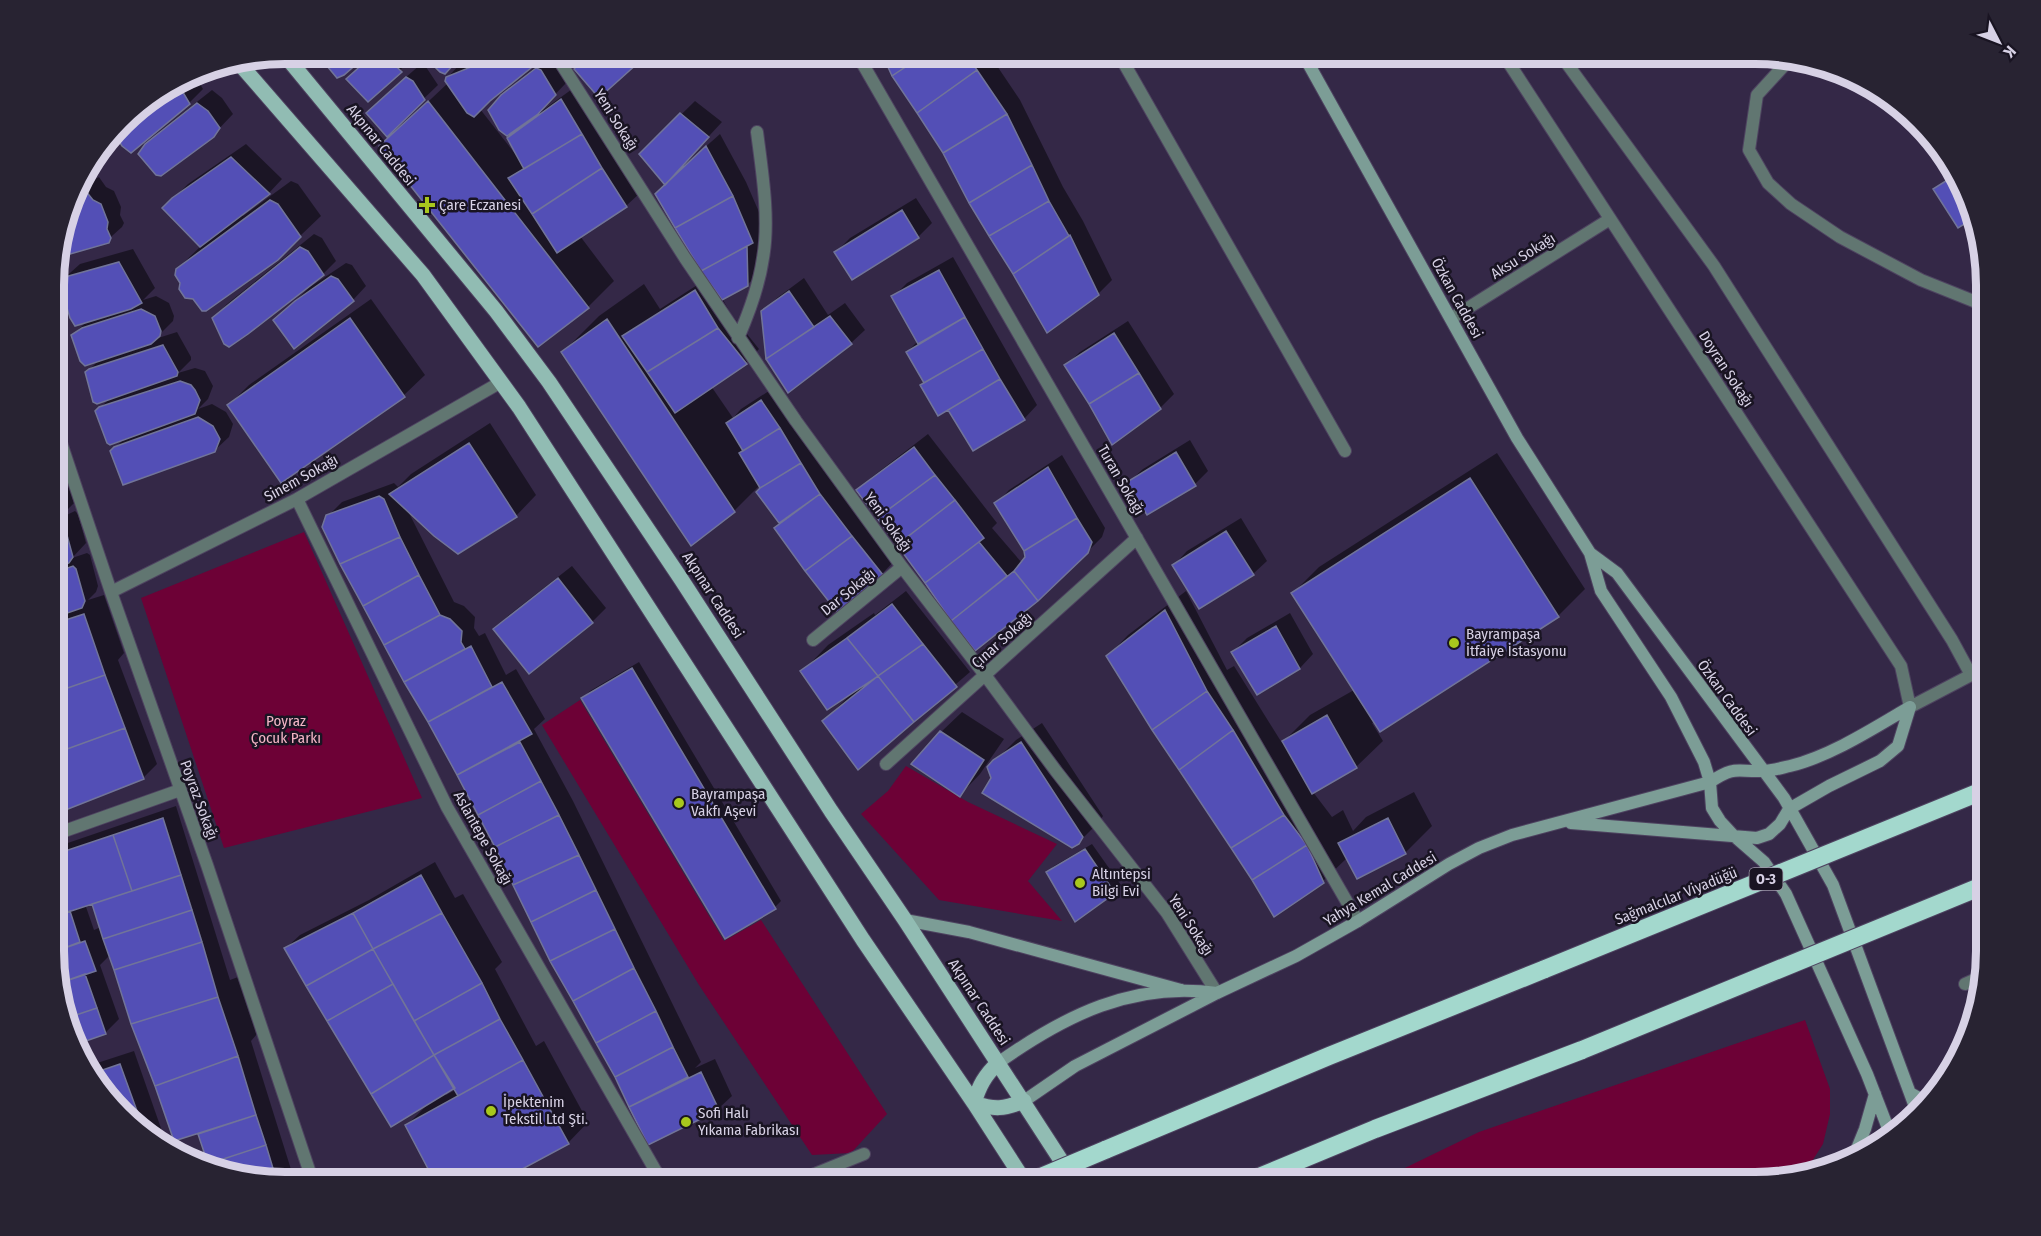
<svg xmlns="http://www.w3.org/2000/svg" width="2041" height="1236" viewBox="0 0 2041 1236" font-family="'Fira Sans Condensed',sans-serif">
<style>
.green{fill:#6d0136}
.shadow{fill:#0007;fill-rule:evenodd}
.building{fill:#534fb6;stroke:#717499;stroke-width:1.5}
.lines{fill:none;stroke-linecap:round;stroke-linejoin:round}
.lane-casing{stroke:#4e4360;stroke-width:14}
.street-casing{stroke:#4e4360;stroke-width:14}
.secondary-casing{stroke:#4e4360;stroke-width:14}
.primary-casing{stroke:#4e4360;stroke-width:17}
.highway-casing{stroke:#4e4360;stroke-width:20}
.lane{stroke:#617671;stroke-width:12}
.street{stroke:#617671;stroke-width:12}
.secondary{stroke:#7c9d96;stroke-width:12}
.primary{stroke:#91bcb3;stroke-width:15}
.highway{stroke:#a3d8cd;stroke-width:18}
.highway-bridge-casing{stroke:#4e4360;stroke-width:20;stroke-linecap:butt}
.highway-bridge{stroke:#a3d8cd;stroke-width:18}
.poi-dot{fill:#a8c71d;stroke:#191422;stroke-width:2}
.labels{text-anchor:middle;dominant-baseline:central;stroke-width:5;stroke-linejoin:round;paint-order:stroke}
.shield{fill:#191422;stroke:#9e98aa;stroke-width:1.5}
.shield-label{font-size:14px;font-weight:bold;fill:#d7d1e5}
.street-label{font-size:15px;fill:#d7d1e5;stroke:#191422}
.poi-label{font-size:15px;fill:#d7d1e5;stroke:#191422;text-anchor:start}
.park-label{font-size:15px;fill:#f4b5c6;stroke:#191422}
.rim{fill:none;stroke:#d7d1e5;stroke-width:8}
</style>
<rect width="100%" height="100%" fill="#342847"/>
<path class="green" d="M304,532L422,798L224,848L141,598Z
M580,700L724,941L761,920L887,1114L851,1153L812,1155L699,985L542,725Z
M906,766L968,802L1057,844L1028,881L1062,921L939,900L861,814L888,791Z
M1805,1020L1830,1089V1114L1823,1144L1807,1169L1770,1182H1376L1479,1132Z"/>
<path class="shadow" d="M375,54H411L414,57L368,100Z
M485,54H543L480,109L516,155L518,154L509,139L522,125L502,97L517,82L551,55L569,80L538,112L539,113L575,87L640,193L626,206L580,236L614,281L588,307L381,146L448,83L447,78L461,63Z
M883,54H989L1020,100L1063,187L1083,221L1112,280L1098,294Z
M421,64L426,67L438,85L387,134L381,99Z
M194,74L203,89L189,103L123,145L116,134L133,112Z
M212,90L222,98L233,114L213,135L146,145L160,131Z
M695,101L722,122L684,163L685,165L720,134L746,182L766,228L761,271L747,285L722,298L731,314L759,349L746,363L711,386L733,418L741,409L775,387L895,560L882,574L781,523L758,492L762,488L760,485L734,511L563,352L599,316L644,284L660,309L708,278L666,184L641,154Z
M246,144L282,179L269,193L241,213L243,216L291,181L298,184L321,216L300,236L182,283L177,269L201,246L164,208L188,184Z
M97,159L100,165L78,188L99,177L106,187L114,191L121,207L120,215L124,223L122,227L103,244L56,257L78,183Z
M1956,171L1971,218L1958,226L1935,190Z
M916,198L932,223L918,237L852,278L836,252L850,238Z
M314,234L322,238L336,261L323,274L214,318L227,304Z
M133,249L155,288L143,300L156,296L169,303L174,316L173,321L155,339L177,332L191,357V360L178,373L195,368L205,371L213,386L208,399L198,409L212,404L226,412L233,424L229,437L214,451H112L125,438L100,408L110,398L86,373L99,360L73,335L87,321L61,281L80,264Z
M953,257L1037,405L1024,419L926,382L907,352L918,341L893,297L907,283Z
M346,263L352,265L366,286L353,300L289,307L310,287Z
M804,278L828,315L845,303L865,330L851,343L763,312L777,298Z
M371,299L425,375L404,395L282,481L229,405L249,385Z
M1128,321L1174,394L1160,408L1113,442L1066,365L1080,352Z
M490,423L536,495L516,516L407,509L454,602L464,606L475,617L474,628L479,636L485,633L506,675L516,669L545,719L534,729L573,801L701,1062L695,1068L715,1059L732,1096L718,1109L648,1143L480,815L342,563L328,516L342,502L394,483L398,487L411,474Z
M928,434L997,523L992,528L1022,563L1026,557V550L996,504L1009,490L1062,455L1105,528L1102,537L1087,552L952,620L858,490L872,477Z
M1190,440L1208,471L1195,484L1129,482L1143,469Z
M1497,453L1585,589L1558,616L1380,730L1375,721L1372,723L1383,741L1356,767L1313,792L1332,817L1343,810L1353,831L1366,817L1414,792L1432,826L1405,853L1358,877L1347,858L1323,881L1274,915L1253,879L1108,656L1128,635L1186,591L1227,670L1234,666L1282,743L1310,715L1354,690L1293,593L1319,567Z
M62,465L64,466L74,503L58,519L75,511L78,514L86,543L72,558L87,553L90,555L98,586L96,592L88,600L104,595L124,653L118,660L157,764L143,778L64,809L56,785V468Z
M1241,518L1267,561L1253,574L1174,565L1187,551Z
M572,566L606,608L592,622L529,672L495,629L509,615Z
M906,591L970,672L913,721H824L852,693L802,672L828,645L874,613L875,615Z
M1290,613L1313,654L1300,668L1257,693L1233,652L1247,638Z
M639,662L781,901L775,907L583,698L590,691Z
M962,712L1004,739L980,774L960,795L941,732Z
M1042,723L1103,816L1099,822L1078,843L993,778L994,762L1016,740Z
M176,806L230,980L238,977L257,1034L251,1041L294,1179L310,1174L313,1182H286L226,1174L200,1163L207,1156L199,1133L110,955L100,965L119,1019L105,1033L79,1042L56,980V847ZM93,902L101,927L94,930L85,904Z
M1092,844L1121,885L1114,892L1048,872L1054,866Z
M435,862L455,898L463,894L502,962L495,969L536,1046L544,1041L588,1122L568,1143L407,1125L428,1104L286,948L300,935L369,900ZM456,1086L457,1089L446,1095L445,1093Z
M134,1051L163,1134L157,1139L93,1079L88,1066Z"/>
<path class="building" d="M317,54H368L344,75L337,78Z
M374,54H383L402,72L368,102L346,79Z
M425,54H463L445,74L440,72L426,58Z
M503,54H534L537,60L531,68L490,101L474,117L467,113L445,81L446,77Z
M590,54H648L599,98L574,69Z
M649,54H674L659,66Z
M882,54H925L892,76Z
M925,54H966L977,70L917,113L892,76Z
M536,68L541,70L556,95L538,114L507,136L499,130L488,110L501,95Z
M977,70L1007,114L943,153L917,113Z
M406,77L413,81L425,100L387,137L366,113Z
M178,84L190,104L131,153L122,146L115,135L133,112Z
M561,99L582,134L524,169L507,138Z
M428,101L589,308L538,347L379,146Z
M197,103L208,111L220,128L214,137L161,176L156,175L138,154L145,144Z
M680,113L709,137L665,185L639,154Z
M1007,114L1032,165L969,203L943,153Z
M582,134L602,168L532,214L508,178Z
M706,146L733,196L675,228L655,194Z
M231,157L270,194L200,247L162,208L172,198Z
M1032,165L1049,201L989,236L969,203Z
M602,168L627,207L557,253L532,214Z
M1957,174L1971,220L1958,228L1933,189Z
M84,175L87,180L76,190L78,183Z
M85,190L93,200L101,204L108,222L107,229L111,238L109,243L56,258L74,195Z
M733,196L753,243L701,271L675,228Z
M270,200L278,204L301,237L278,260L206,311H202L193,299L185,298L179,289L180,283L175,275L176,269Z
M1049,201L1069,236L1013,274L989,236Z
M902,210L919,238L852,280L834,252Z
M1070,235L1099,295L1047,333L1013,274Z
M747,246L748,286L722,300L701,271Z
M300,247L308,251L324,275L248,334L229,347L224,344L212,318Z
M119,262L142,303L131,309L75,326L70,318L59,281L65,277Z
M939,270L965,317L918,344L891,296Z
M331,276L338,279L354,301L294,349L273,320L295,301Z
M695,290L718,328L647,372L622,336Z
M789,291L814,327L766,359L761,311Z
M141,309L155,316L161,331L160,336L151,344L85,366L80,361L71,335L82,328Z
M830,316L852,344L788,393L766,359Z
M965,317L983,349L924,383L906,352Z
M350,318L405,397L281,483L227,405Z
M607,319L735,512L691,546L561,352Z
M718,328L747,364L675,413L647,372Z
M1114,333L1139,373L1089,404L1064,365Z
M163,345L178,372L177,376L97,404L93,402L85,372L89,369Z
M983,349L1000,379L938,416L920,385Z
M1139,373L1161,409L1112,445L1089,404Z
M1000,379L1025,420L973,451L948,410Z
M180,381L191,385L195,390L200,400L195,414L110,445L107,443L95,411L99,407Z
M761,400L780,428L743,451L726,423Z
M198,417L213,426L220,439L215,452L123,485L110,451L114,447Z
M780,428L801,463L760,488L739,453Z
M469,443L517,517L458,554L434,536L389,494Z
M914,447L935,475L877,518L856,490Z
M1176,452L1196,486L1147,515L1127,482Z
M801,463L820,494L779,523L756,492L760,488Z
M1048,467L1077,518L1024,551L994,503Z
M935,475L955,500L897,545L877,518Z
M1470,478L1559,617L1380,732L1291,593Z
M820,494L852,536L805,571L774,528Z
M379,496L384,499L400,537L340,564L322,527L326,515Z
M56,499L61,518L56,522Z
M955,500L984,538L925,583L897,545Z
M1077,518L1092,542L1088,553L1038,601L1014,571L1025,557L1024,551Z
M61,524L65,528L73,557L69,563L56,568V526Z
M1226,531L1254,575L1199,609L1172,565Z
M852,536L883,575L837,612L805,571Z
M400,537L419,575L363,606L340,564Z
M979,542L1007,576L951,621L925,583Z
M73,566L76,569L85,601L82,608L56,617V572Z
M1014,571L1038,601L975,651L951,621Z
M419,575L440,615L384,645L363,606Z
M558,578L593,623L529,674L493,629Z
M892,604L923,644L878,676L847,638Z
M1165,610L1207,691L1152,730L1106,656Z
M84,614L105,675L56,692V623Z
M440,615L450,619L462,631L461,642L465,649L404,682L384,645Z
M1276,626L1300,669L1257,695L1231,652Z
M847,638L878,676L827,710L800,671Z
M923,644L957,687L914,722L878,676Z
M471,646L492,687L428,722L404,682Z
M632,668L776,909L725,939L581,698Z
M105,675L125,728L56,753V692Z
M878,676L914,722L858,770L822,721Z
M502,682L532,734L457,775L428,722Z
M1207,691L1233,730L1179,770L1152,730Z
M1327,715L1357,768L1312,794L1282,741Z
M125,728L144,779L63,811L56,790V753Z
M1233,730L1284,815L1231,848L1179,770Z
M940,731L984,760L960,797L911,764Z
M520,742L541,781L478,815L457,775Z
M1021,742L1083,837L1079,844L1072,848L982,793L991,778L987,767L993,760Z
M541,781L559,815L495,847L478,815Z
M559,815L579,855L513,885L495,847Z
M1284,815L1307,845L1252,880L1231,848Z
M163,818L181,875L132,891L113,835Z
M1388,818L1406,854L1357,879L1338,843Z
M113,835L132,891L56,916V854Z
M1307,845L1324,883L1274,917L1252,880Z
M1085,849L1115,893L1075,922L1046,872Z
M579,855L596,890L531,922L513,885Z
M181,875L192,910L103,939L92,904Z
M421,875L442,913L373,949L353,913Z
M596,890L615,929L550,961L531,922Z
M192,910L202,942L114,970L103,939Z
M70,911L80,942L56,951V916Z
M353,913L373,949L306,986L284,948Z
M442,913L482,983L414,1021L373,949Z
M615,929L634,968L573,1001L550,961Z
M85,941L96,971L57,984L56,951Z
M202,942L218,997L131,1024L114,970Z
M373,949L393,984L327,1021L306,986Z
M634,968L656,1011L596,1043L573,1001Z
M85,974L97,1008L70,1017L57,984Z
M482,983L500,1019L434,1055L414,1021Z
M393,984L434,1055L371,1094L327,1021Z
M218,997L238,1056L155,1086L131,1024Z
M97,1008L106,1034L80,1043L70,1017Z
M656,1011L673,1047L615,1077L596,1043Z
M500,1019L523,1060L458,1096L434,1055Z
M673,1047L688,1077L629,1107L615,1077Z
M434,1055L455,1088L391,1127L371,1094Z
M238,1056L256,1115L174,1141L155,1086Z
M523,1060L569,1144L498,1182H435L405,1125Z
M120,1064L137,1111L129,1113L93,1079L91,1074Z
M701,1072L719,1110L648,1145L629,1107Z
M137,1111L141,1124L129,1113Z
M256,1115L266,1145L208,1164L198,1134Z
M266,1145L275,1175L263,1179L226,1174L205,1165Z
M275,1175L277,1181L263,1179Z"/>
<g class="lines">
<defs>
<path id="lane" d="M1126,54L1121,58L1345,451
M1560,54L1714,266L1952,640L1971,675
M1790,59L1757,95L1749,150L1768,183L1791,204L1840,237L1921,280L1986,306
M1965,984L1983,976"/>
<path id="street" d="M555,54L685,258L796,421L902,567L985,675L1056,771L1167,913L1217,993
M857,54L1358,921
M1503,54L1901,666L1910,707L1971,675
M1452,318L1610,219
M738,338C749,313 759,286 763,258C770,219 762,171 757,132
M56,428L111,592L207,865L313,1182
M297,499L447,807L662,1182
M111,592L297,499L501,382
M813,640L902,567
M886,764L1137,538
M56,834L180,790
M795,1182L864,1154"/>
<path id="secondary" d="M1303,54L1517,438L1590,553
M1571,823L1757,838L1769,834L1780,824L1789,809L1829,786L1880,761L1898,746L1910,707
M905,920L969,932L1181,990
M998,1063C1064,1016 1133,981 1217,993
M1910,1093L1928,1103
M1024,1101L1075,1066L1217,993L1296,956L1358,921L1449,864L1479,848L1512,835L1710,782C1736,765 1736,772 1762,771C1771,771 1781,768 1790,766C1831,756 1874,728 1910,707
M1891,1136L1867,1074L1786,894L1764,862L1733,835L1720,821L1712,808L1710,782L1704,762L1671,697L1601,591L1590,553L1617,573L1784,798L1833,885L1918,1115
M1854,1156L1865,1129L1875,1094"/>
<path id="primary" d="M284,54L496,311L549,382L681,579L831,811L905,920L1075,1182
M239,63L423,275L519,407L863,940L974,1103L1025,1182
M974,1103C995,1110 1004,1109 1024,1101
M974,1103C979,1086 985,1075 998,1063"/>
<path id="highway" d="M1105,1150L1329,1056L1545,969
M1247,1182L1375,1129L1582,1050"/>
</defs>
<use href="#lane" class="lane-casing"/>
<use href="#street" class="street-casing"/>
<use href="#secondary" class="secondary-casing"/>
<use href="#primary" class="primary-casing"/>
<use href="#highway" class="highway-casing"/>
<use href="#lane" class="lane"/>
<use href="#street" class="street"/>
<use href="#secondary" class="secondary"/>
<use href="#primary" class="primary"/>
<use href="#highway" class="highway"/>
<defs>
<path id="highway-bridge" d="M1545,969L1987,789
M1582,1050L1987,884
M1029,1182L1105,1150"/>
</defs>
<use href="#highway-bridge" class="highway-bridge-casing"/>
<use href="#highway-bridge" class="highway-bridge"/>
</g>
<g class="poi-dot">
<path d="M424 196h6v6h6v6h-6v6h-6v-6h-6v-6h6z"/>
<circle cx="1454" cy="643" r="6"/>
<circle cx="679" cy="803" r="6"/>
<circle cx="1080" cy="883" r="6"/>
<circle cx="491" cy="1111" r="6"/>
<circle cx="686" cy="1122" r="6"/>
</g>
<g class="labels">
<rect class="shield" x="1749.5" y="868" width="33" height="22" rx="4.5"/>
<g class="shield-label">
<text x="1766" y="879">O-3</text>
</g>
<g class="street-label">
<text transform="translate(616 120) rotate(58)">Yeni Sokağı</text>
<text transform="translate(381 145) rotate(51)">Akpınar Caddesi</text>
<text transform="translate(1523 256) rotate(-32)">Aksu Sokağı</text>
<text transform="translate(1457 298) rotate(61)">Özkan Caddesi</text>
<text transform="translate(1726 369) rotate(57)">Doyran Sokağı</text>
<text transform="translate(301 478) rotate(-29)">Sinem Sokağı</text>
<text transform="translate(1121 480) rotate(60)">Turan Sokağı</text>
<text transform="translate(888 522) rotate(54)">Yeni Sokağı</text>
<text transform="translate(848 592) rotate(-39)">Dar Sokağı</text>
<text transform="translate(713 595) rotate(57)">Akpınar Caddesi</text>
<text transform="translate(1002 640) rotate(-42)">Çınar Sokağı</text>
<text transform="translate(1727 698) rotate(54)">Özkan Caddesi</text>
<text transform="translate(199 800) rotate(70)">Poyraz Sokağı</text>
<text transform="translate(483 838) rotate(61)">Aslantepe Sokağı</text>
<text transform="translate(1380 889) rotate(-31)">Yahya Kemal Caddesi</text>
<text transform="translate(1676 896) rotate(-22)">Sağmalcılar Viyadüğü</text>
<text transform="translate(1191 925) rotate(57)">Yeni Sokağı</text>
<text transform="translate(979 1002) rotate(57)">Akpınar Caddesi</text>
</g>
<g class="poi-label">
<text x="439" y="205">Çare Eczanesi</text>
<text x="1466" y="634">Bayrampaşa<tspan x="1466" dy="17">İtfaiye İstasyonu</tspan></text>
<text x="691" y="794">Bayrampaşa<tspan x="691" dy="17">Vakfı Aşevi</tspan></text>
<text x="1092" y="874">Altıntepsi<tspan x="1092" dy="17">Bilgi Evi</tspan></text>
<text x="503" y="1102">İpektenim<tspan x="503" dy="17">Tekstil Ltd Şti.</tspan></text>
<text x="698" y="1113">Sofi Halı<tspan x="698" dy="17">Yıkama Fabrikası</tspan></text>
</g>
<g class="park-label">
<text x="286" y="721">Poyraz<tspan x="286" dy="17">Çocuk Parkı</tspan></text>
</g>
</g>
<path d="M0 0H2041V1236H0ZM285 64H1755A221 221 0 0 1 1976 285V951A221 221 0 0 1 1755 1172H285A221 221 0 0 1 64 951V285A221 221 0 0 1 285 64Z" fill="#282332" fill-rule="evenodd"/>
<path class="rim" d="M285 64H1755A221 221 0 0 1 1976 285V951A221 221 0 0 1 1755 1172H285A221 221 0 0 1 64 951V285A221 221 0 0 1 285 64Z"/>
<g transform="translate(1999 42) rotate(132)" stroke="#191422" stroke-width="4.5" paint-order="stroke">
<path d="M0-4.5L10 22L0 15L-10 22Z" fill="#d7d1e5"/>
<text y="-9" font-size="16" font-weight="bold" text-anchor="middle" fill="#d7d1e5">K</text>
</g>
</svg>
